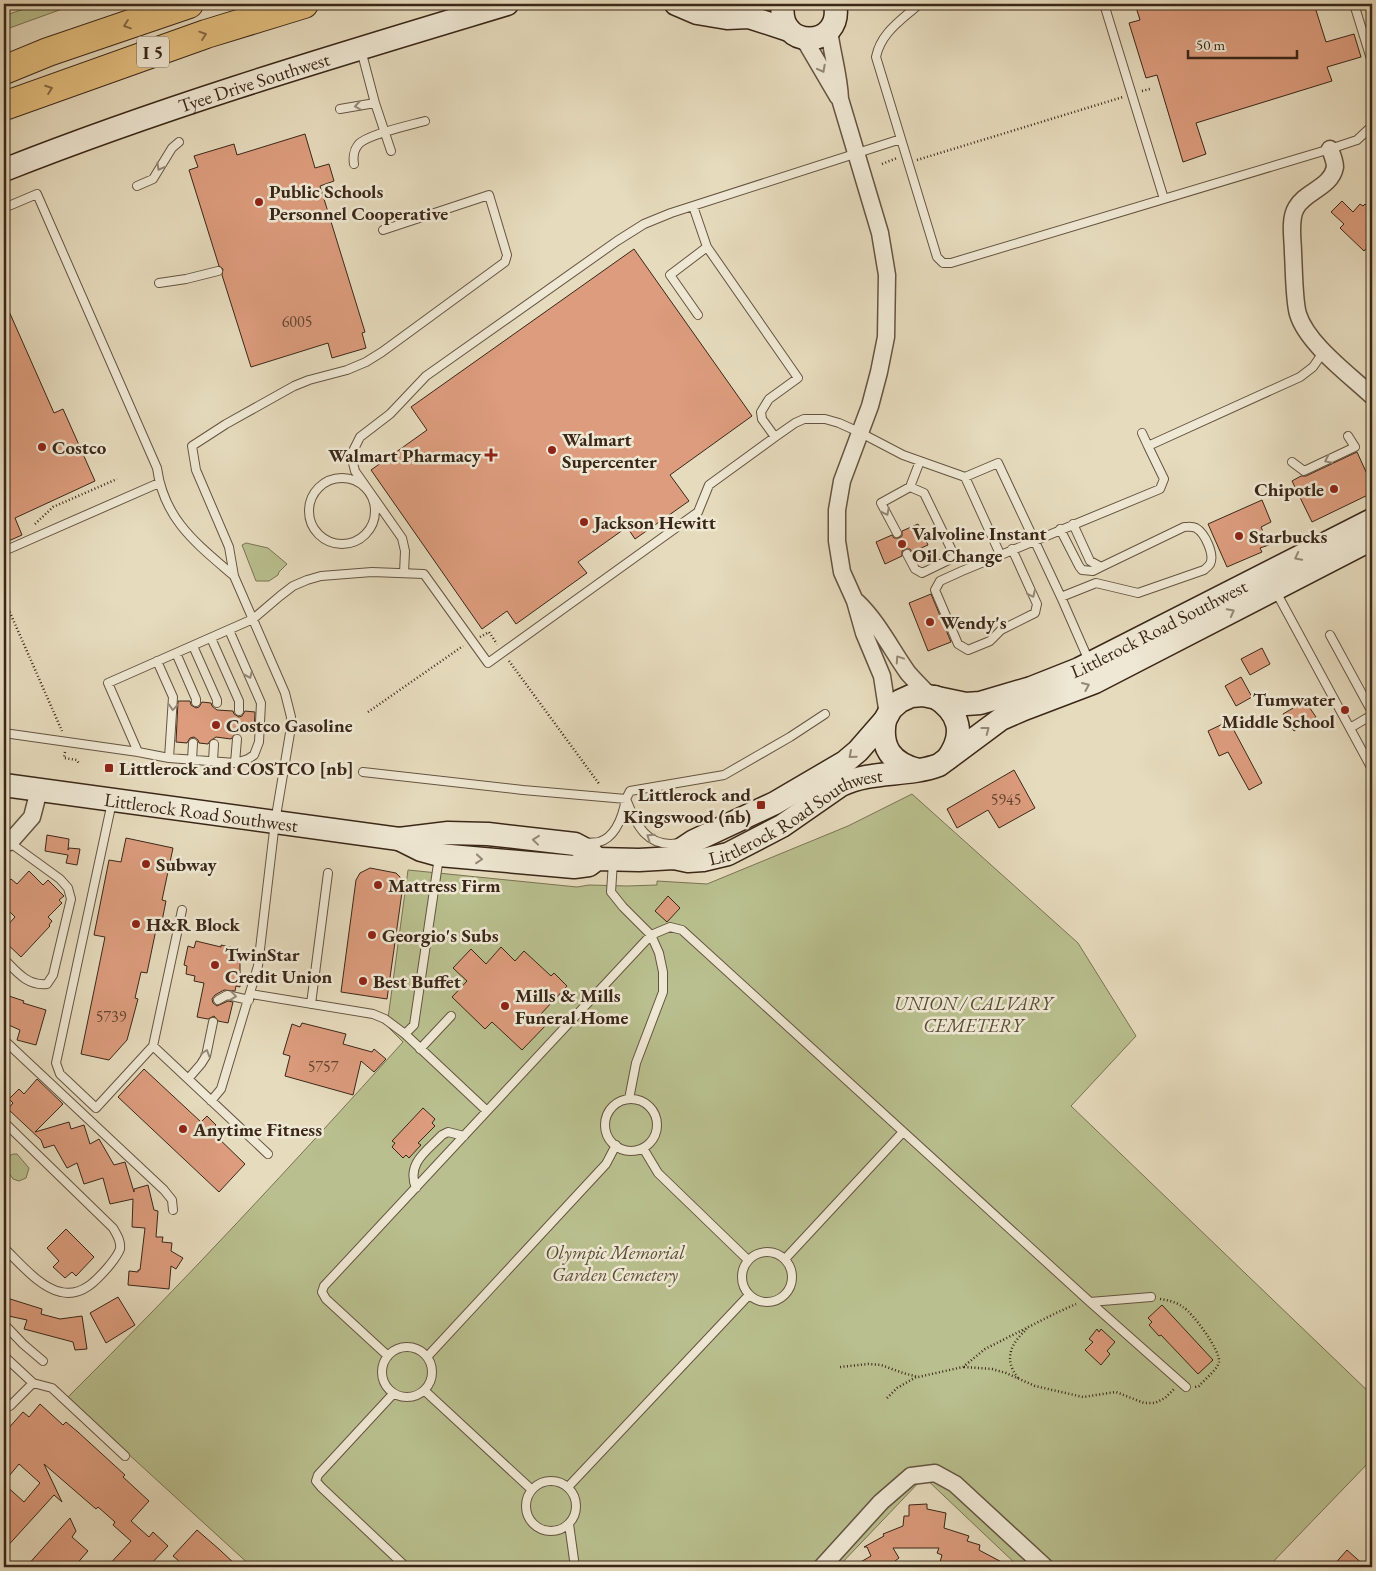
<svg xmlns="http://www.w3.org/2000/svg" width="1376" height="1571" viewBox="0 0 1376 1571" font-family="'EB Garamond',serif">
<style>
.green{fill:#b9bf8e;stroke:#7a7353}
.building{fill:#dc9c7d;stroke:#3a2718}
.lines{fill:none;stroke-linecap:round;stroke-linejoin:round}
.lane-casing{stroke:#655441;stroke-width:10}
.street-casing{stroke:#655441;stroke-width:19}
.secondary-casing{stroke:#3a2718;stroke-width:25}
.highway-casing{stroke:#3a2718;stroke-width:30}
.path{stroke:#3a2718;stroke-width:2.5;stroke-dasharray:1 2.5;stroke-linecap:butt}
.lane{stroke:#efe8d4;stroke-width:8}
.street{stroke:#efe8d4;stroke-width:16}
.secondary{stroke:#efe8d4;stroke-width:22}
.highway{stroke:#e3be7e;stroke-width:28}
.oneway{stroke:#866b46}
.oneway2{stroke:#948876}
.poi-dot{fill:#8f2418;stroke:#efe8d4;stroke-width:2}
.labels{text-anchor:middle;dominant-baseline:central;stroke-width:5;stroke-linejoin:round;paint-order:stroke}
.number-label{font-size:16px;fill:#624431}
.shield{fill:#efe8d4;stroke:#706150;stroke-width:1}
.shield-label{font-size:18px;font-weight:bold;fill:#3a2718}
.street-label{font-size:19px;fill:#3a2718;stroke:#efe8d4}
.poi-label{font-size:19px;font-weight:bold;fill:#3a2718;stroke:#efe8d4;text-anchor:start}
.park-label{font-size:19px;font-style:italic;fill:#5a4d36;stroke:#efe8d4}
</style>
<rect width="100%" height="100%" fill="#e6dbbd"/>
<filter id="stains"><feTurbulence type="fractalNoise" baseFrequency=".004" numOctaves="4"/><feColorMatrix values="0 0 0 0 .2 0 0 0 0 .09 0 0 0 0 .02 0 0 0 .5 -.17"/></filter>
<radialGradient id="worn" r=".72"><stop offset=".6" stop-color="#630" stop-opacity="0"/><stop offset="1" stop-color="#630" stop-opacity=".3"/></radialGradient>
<path class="green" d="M37,4H76L4,30V16Z
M246,543L268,548L287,564L279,572L278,575L269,581H256L242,545Z
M912,794L1078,943L1136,1036L1071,1106L1372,1395V1459L1268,1567H1019L924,1477L838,1567H252L67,1398C183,1283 294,1163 403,1042L387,1026L408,870L577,887L589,885L627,886L657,885V881L707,884L848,826Z
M13,1154H17L29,1168L26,1178L19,1181L13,1179L4,1166L7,1157Z"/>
<path class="building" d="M1135,4H1314L1326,42L1354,34L1361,57L1327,67L1332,81L1196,123L1206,154L1183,162L1157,75L1146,78L1129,23L1140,20Z
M305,134L315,168L329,164L334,181L320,186L365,332L362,333L366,348L332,358L328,343L251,367L222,275L223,269L219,266L189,170L198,167L194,156L234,144L237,155Z
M1342,201L1353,212L1360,204L1363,206L1365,204L1372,210V242L1364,251L1340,228L1344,224L1331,212Z
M634,249L752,416L670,475L689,501L635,539L627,527L578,562L587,573L516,624L507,611L482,629L371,470L427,430L411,407Z
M4,300L54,413L63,409L95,481L15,518L22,535L4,543Z
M1357,452L1372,485V493L1312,522L1292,481L1301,476H1306Z
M1262,500L1271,522L1261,527L1269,545L1260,548L1262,552L1227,567L1208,524Z
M918,524L928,545L912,552L910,549H905L902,551V556L885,564L876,542L892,535L894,538H899L902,536V531Z
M931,594L951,642L928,651L909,603Z
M1262,648L1270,664L1250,675L1241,659Z
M1241,677L1252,697L1236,706L1225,686Z
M178,701H190L191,705L196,708L199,707L202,702L211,703L212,706L217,710L233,711L234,714L239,717L242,716L245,711L255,712L254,733L237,732L231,739L216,737L210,741L208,744L199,743L198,740L194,737L190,738L187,743L176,742Z
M1305,701L1316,717L1294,731L1283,714Z
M1229,721L1262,783L1249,790L1228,752L1219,756L1208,731Z
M1014,770L1035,808L999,828L988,810L957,828L947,809Z
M47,835L69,839L68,850L69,848L80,849L77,865L66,863L68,855L45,851Z
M126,838L173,848L162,900L166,901L162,921L158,920L147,973L141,972L135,998L138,999L127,1040L109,1060L81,1054L105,937L94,935L109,860L121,862Z
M370,868L396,873L400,877L403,885L387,999L341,992L356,880L360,873Z
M29,871L43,885L48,880L64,896L59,900L62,903L48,917L52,921L49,925L50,926L21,957L4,941V929L15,917L4,906V886L11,879L17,884Z
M668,896L680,908L667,922L655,911Z
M196,941L221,947V945L234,948L231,959L240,961V987L236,986L235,991L224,990L215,995L212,999L213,1003L217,1006L228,1001L233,1002L228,1023L218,1021L214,1016L208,1019L197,1017L204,983L194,981L195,976L186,974L187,966L184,965L188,946L194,948Z
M501,947L515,961L524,951L551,976L554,973L567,986L540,1015L548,1023L522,1050L492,1022L485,1029L452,997L467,981L453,968L471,949L486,964Z
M9,996L24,1001L23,1003L46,1010L36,1045L17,1040L20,1030L4,1023V1011Z
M302,1023L346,1034L343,1044L372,1052L374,1049L386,1059L374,1072L361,1061L353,1095L285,1076L290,1056L283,1054L292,1024L300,1027Z
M144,1069L201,1122L207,1116L216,1125L211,1131L245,1164L219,1192L118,1097Z
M37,1079L63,1104L35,1132L69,1122L71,1129L84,1125L90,1144L99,1139L114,1165L125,1162L134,1192V1189L148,1185L154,1210L158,1211L156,1237H163L162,1242L172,1243L171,1251L183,1258L176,1269L171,1266L169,1289L128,1285L129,1271L138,1272V1270H140L145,1228L132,1227L133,1199L110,1204L103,1178L84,1184L77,1163L67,1168L54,1145L44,1148L41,1140L8,1109L13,1103L9,1099L19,1089L24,1094Z
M423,1108L435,1119L432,1123L435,1126L418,1143L421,1145L409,1158L406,1155L403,1158L392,1147L395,1143L392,1141Z
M66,1229L94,1257L76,1276L72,1272L65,1278L53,1267L59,1261L47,1248Z
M118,1297L135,1325L106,1343L90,1313Z
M7,1298L42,1309L41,1314L60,1319L82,1316L87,1349L75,1350L73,1342L24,1329L27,1320L4,1315Z
M1162,1305L1213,1360L1198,1374L1161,1335L1159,1336L1149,1325L1152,1322L1148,1318Z
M1097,1329L1099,1332L1101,1329L1115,1342L1107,1351L1110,1354L1101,1365L1085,1350L1093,1342L1089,1339Z
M40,1404L63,1425L66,1422L78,1432L125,1475L123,1477L149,1501L131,1521L149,1537L153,1532L168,1546L148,1567H107L131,1541L113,1525L115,1522L98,1507L96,1509L44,1464L62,1502L54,1495L4,1550V1484L24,1502L40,1483L19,1464L4,1482V1440L9,1434L6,1431L23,1412L29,1417Z
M927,1504V1509L946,1513L944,1528L969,1536L967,1541L980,1545L979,1550L1011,1567H958L940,1562L942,1555L937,1553L939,1548H893L899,1558L895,1561L898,1567H852L871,1556L867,1547H864L884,1536L883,1534L903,1526L904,1516H909V1505Z
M70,1518L76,1531L72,1537L88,1551L74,1567H26Z
M197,1530L220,1550L238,1567H186L173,1556Z
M1347,1550L1366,1567H1332Z"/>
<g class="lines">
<defs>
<path id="lane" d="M919,4C902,20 881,32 876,57L937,257L943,263H951L1330,149L1357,140L1372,126
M1104,4L1164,199
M1354,4L1372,62
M361,50L375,103L391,151
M340,109L375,103
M354,164C353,158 354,150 358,145C365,135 411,125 425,121
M137,186L153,179L172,148L179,142
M693,206L707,247L798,378L769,399L761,412L762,419L775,437
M4,208L37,194L157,468C164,520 197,544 234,576
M159,283L186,279L218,271
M698,315L670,275L707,247
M1142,433L1148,446
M1292,462L1304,471L1355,447L1348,436
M965,477L1000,554
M309 511a33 33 0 1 1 66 0a33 33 0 1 1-66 0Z
M910,487L920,461
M1060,529L1079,566L1082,570L1093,571L1101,567
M897,533L881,503L910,487L924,493L955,557L922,573L915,569L907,554
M1012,549L1037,604L1035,613L1001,630L990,641L968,650L958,644L935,590L940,581L962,571L1160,489L1164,479L1148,446L1300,377L1313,367L1324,351
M4,551L159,483
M404,573L405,551L402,538L355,471L351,455L360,437L390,414L426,376L617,241L644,224L671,213L901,139
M1275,590L1372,769
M1061,597L1096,583L1138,593L1204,570C1206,568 1208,567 1210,564C1215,555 1205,533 1196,528C1192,526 1188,527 1184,527L1101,567L1090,561L1073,524
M1330,635L1372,712
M211,638L239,701V711
M193,646L217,700V703
M176,653L196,699V702
M157,661L173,697L169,758
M1350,728L1372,715
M4,733L138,752L169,758L235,763L248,759L254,755L259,742L261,703L229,630
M138,752L108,683L253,619L280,596L293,586L307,580L321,576L372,572L424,574L488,663L698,512L709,485L775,437L795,423L804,419H825L839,423L859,432L903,455L965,477L998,463L1061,597L1089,661
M192,760L193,743
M213,761L214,744
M235,763L237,739
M363,772L523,790L626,799L630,791L724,775L790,737L825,714
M626,799C636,825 647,849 680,843
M112,802L56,1063L60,1074L96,1108L153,1046
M587,843C590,842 595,843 599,842C616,837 623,815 626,799
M613,862L611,892L623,907L651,935L670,927L682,930L1090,1302L1186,1387
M182,910L153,1046L268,1154
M4,959C17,972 27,986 47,984L53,975L71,899L68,888L60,879L9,842
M251,994L373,1014L385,1019L405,1034L487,1111
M218,1000L227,995L249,1000
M311,1004L328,873
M405,1034L414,1025L439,857
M4,1040L164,1190L172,1200L173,1210
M420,1049L451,1016
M188,1079L201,1064L206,1056L213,1022
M605 1125a26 26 0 1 1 52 0a26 26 0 1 1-52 0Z
M211,1101L221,1089L258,966L275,822L290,733L291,717L285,693L234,576L229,547L196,470L192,446L226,424L294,386L309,380L347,370L366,362L382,352L505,262L507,255L489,195L383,230
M4,1122L113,1228C117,1235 121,1241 120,1249C118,1255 113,1261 109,1266C97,1280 82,1297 61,1292C40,1288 19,1262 4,1248
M643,1148L658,1173L748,1260
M416,1188C406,1163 427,1151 442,1135L448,1132L464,1136
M742 1277a25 25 0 1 1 50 0a25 25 0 1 1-50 0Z
M785,1259L903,1132
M1090,1302L1151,1297
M4,1324L23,1344L43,1361
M382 1372a25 25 0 1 1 50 0a25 25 0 1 1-50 0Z
M4,1356L33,1383L10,1406H4
M388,1356L326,1299L322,1292L324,1286L651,935L659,953L663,972V992L636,1063L629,1099
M427,1357L606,1164L616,1145
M33,1383L52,1388L125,1456
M425,1391L531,1489
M393,1394L318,1475L316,1481L321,1487L406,1567
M526 1506a25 25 0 1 1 50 0a25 25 0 1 1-50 0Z
M568,1487L749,1295
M569,1524L575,1567"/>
<path id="street" d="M829,30C832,54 839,75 840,99L880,233L887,275L886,337L879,372L870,406L842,481L837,510V541L842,572L855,601L864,633L882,676L888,715
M804,39L838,97
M1330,149C1332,154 1335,162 1335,167C1331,188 1305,191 1296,208C1289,220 1293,240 1293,253C1294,268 1294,301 1298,314C1307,344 1350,375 1372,396
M857,602C878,622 891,649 908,673C915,681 923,689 930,696
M10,842L32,817L39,790
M822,1567L881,1502L911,1476L935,1473L955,1484L1045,1567"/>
<g id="secondary">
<path d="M676,4L697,13L727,18L749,17L789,30"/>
<path d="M783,4C776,51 844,49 835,4"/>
<path id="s1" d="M4,170C168,105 338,55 507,4"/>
<path d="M935,697C960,713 965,734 948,758"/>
<path d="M885,720C880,747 891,763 918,770"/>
<path id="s2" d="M4,785L399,839L448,833L488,834L575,844L590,852L597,859"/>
<path id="s3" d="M399,839L421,850L439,855L574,867L589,865L597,859L639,860L674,858L688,861L703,860L728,854L782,826L841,785C872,770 907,777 939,765L1001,719L1024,709L1095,682L1372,539"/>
<path id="s4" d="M674,858L682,849L694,841L775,803L845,762L858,751L885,720L891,709L900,701L911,696L923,695L966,704L980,703L1031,688L1079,669L1372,520"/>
</g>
<path id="highway" d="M4,70L48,52L189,4
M4,106L206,34L304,4"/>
</defs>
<use href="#lane" class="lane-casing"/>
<use href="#street" class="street-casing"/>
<use href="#secondary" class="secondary-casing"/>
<use href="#highway" class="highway-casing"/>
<path class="path" d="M1142,91L1150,89
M917,160L1123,97
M882,164L897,158
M35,524L53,507L117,479
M4,599L62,731
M480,637L489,632L497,644
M509,661L600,785
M368,712L463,646
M65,752L64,758L77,760L79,764
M1160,1299C1168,1300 1176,1302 1183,1307C1192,1312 1221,1351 1219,1362C1217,1370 1205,1379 1199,1386L1195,1387
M840,1367L868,1364L881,1365L903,1373L918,1377L963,1367L985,1349L1056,1313L1076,1304
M964,1367L992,1369L1006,1373L1035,1386L1083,1397L1116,1392L1144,1403H1155L1165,1398L1174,1389
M1018,1378C1003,1359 1011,1343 1027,1329
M887,1398L897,1388L916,1377"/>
<use href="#lane" class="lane"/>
<use href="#street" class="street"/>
<use href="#secondary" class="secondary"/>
<use href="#highway" class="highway"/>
</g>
<defs><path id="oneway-chevron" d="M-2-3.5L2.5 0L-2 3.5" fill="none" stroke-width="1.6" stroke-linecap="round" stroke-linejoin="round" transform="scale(1.25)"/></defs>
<g class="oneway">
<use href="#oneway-chevron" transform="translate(127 25) rotate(161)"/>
<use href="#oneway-chevron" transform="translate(203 35) rotate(-19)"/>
<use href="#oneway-chevron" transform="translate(49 89) rotate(-20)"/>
</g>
<g class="oneway2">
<use href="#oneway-chevron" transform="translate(822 69) rotate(62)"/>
<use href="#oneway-chevron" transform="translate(358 106) rotate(171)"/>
<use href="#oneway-chevron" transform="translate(160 167) rotate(119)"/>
<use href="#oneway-chevron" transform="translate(1328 460) rotate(154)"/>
<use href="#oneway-chevron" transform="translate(886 512) rotate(63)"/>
<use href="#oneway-chevron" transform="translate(1298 557) rotate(153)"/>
<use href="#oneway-chevron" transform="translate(1032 594) rotate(65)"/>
<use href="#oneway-chevron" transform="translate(1231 612) rotate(-28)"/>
<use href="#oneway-chevron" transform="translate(899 659) rotate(-124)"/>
<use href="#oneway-chevron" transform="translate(249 675) rotate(66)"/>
<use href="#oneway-chevron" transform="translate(1086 686) rotate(-23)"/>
<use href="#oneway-chevron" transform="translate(173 707) rotate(94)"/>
<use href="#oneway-chevron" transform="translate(986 730) rotate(-37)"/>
<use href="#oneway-chevron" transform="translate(852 755) rotate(139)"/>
<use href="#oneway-chevron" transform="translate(650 837) rotate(-146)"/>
<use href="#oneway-chevron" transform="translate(536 840) rotate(-174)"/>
<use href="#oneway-chevron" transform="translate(479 859) rotate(5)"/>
<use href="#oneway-chevron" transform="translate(233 996) rotate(7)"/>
<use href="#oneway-chevron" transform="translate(206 1053) rotate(-72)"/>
</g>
<g class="poi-dot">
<circle cx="259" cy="202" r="5"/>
<circle cx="42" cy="447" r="5"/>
<circle cx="552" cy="450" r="5"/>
<path d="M488.5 447.5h5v5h5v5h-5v5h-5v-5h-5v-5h5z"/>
<circle cx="1334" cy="489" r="5"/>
<circle cx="584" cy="522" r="5"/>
<circle cx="1239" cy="536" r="5"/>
<circle cx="902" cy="544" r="5"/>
<circle cx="930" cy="622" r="5"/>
<circle cx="1345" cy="710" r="5"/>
<circle cx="216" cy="725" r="5"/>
<rect x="104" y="763" width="10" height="10" rx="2.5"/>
<rect x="756" y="800" width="10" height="10" rx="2.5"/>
<circle cx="146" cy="864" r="5"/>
<circle cx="378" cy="885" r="5"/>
<circle cx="136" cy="924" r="5"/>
<circle cx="372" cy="935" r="5"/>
<circle cx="215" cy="965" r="5"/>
<circle cx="363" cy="981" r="5"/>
<circle cx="505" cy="1006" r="5"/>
<circle cx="183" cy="1129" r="5"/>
</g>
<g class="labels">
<g class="number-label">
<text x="297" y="321">6005</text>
<text x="1006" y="799">5945</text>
<text x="111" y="1016">5739</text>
<text x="323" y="1066">5757</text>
</g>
<rect class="shield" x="137" y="36.5" width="32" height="31" rx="4"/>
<g class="shield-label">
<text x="153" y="52">I 5</text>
</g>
<g class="street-label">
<text stroke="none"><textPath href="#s1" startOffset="265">Tyee Drive Southwest</textPath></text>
<text stroke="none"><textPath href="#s4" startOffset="556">Littlerock Road Southwest</textPath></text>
<text stroke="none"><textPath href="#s2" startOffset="199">Littlerock Road Southwest</textPath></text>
<text stroke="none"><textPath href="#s3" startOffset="414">Littlerock Road Southwest</textPath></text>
</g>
<g class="poi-label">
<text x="269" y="191">Public Schools<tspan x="269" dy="22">Personnel Cooperative</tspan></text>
<text x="562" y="439">Walmart<tspan x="562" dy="22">Supercenter</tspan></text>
<text x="52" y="447">Costco</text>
<text x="481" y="455" text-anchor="end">Walmart Pharmacy</text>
<text x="1324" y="489" text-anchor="end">Chipotle</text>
<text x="594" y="522">Jackson Hewitt</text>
<text x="912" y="533">Valvoline Instant<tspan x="912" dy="22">Oil Change</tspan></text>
<text x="1249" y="536">Starbucks</text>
<text x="940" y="622">Wendy's</text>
<text x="1335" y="699" text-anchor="end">Tumwater<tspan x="1335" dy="22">Middle School</tspan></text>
<text x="226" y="725">Costco Gasoline</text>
<text x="119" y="768">Littlerock and COSTCO [nb]</text>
<text x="751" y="794" text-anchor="end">Littlerock and<tspan x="751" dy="22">Kingswood (nb)</tspan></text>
<text x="156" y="864">Subway</text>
<text x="388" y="885">Mattress Firm</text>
<text x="146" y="924">H&amp;R Block</text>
<text x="382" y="935">Georgio's Subs</text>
<text x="225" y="954">TwinStar<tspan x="225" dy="22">Credit Union</tspan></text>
<text x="373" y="981">Best Buffet</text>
<text x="515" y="995">Mills &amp; Mills<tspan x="515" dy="22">Funeral Home</tspan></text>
<text x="193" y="1129">Anytime Fitness</text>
</g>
<g class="park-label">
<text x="973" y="1003">UNION / CALVARY<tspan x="973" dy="22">CEMETERY</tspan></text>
<text x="615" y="1252">Olympic Memorial<tspan x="615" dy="22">Garden Cemetery</tspan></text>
</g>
</g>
<rect width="1376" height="1571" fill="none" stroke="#e6dbbd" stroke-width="20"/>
<rect x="5" y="5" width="1366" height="1561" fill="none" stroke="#3a2718" stroke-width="2.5"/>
<rect x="10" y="10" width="1356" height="1551" fill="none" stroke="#3a2718"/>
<path d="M1188 50v8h109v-8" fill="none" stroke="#3a2718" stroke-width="2.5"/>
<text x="1196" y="50" font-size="15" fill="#3a2718" stroke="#efe8d4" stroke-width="4" paint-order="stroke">50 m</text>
<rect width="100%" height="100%" filter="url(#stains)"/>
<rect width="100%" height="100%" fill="url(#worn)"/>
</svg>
